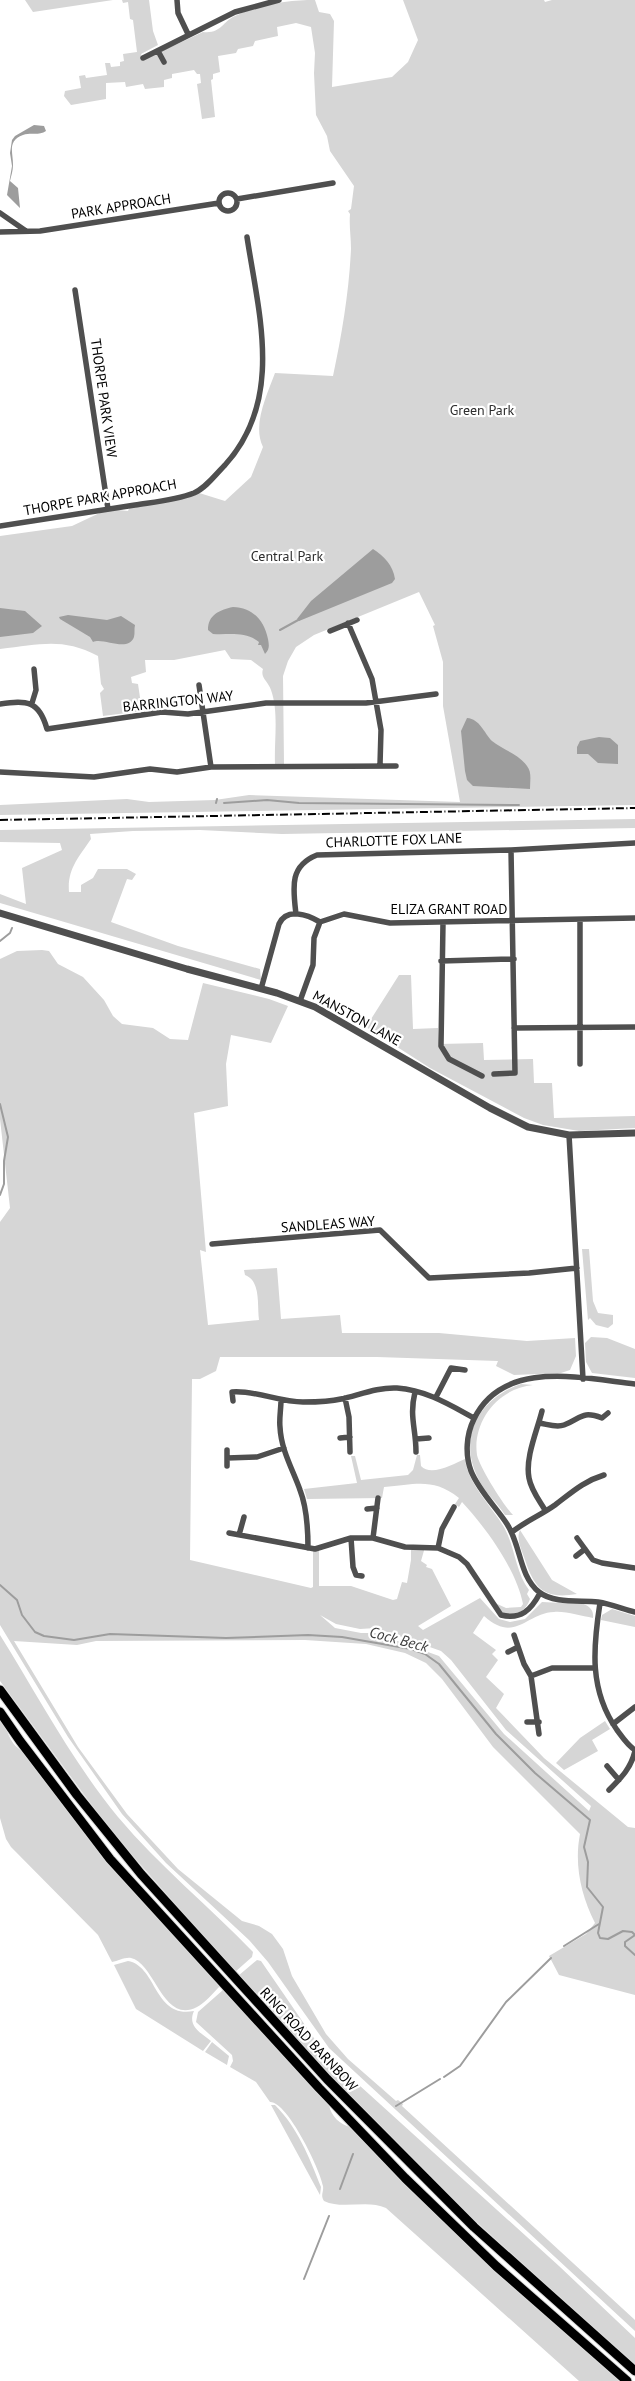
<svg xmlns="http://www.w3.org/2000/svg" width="635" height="2381" viewBox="0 0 635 2381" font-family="'PT Sans',sans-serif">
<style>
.green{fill:#d6d6d6;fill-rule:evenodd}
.water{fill:#9d9d9d}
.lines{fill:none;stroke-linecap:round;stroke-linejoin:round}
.stream{stroke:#9d9d9d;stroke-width:2}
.trunk-casing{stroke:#dbdbdb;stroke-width:11}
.minor{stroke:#4f4f4f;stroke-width:5.5}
.tertiary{stroke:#4f4f4f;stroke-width:7}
.trunk{stroke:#000;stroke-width:9}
.rail{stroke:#000;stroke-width:2;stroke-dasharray:8 2.5 1 2.5;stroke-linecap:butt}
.labels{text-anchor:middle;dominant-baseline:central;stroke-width:4.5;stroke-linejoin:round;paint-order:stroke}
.street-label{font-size:14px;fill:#000;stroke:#fff}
.park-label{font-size:14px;fill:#2d2d2d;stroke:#fff}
.water-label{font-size:15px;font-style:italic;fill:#3e3e3e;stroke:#fff}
</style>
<rect width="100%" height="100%" fill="#fff"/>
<path class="green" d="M25,0H113L33,12Z
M122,0H149L153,31L158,45L141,54L143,60L203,32C221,34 222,22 235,16C261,4 288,0 315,0L319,12L330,14L334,21L332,87L392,77L408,62L418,40L403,0H544L545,2L552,0H635V805L0,815V805L127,799L149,802L215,800L249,795L460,802L443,706V662L433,626L435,625L419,592L314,635L296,647L288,661L283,676L284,764H275C274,741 279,712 271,690C268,681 260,678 263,669L251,660L231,659L225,650L174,660H145L146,672L131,677L132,683L138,684L142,711L103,716L100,693L104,689L101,684L98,656C61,637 40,645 0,649V536L72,526L108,509L128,511L130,506L196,492L225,501L251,477L263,447C252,425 267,395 275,373L333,376C342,334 349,292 351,249C351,237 349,226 350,214L348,211L351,209L354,186L330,151L327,136L316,115L314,73L315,53L311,27L296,23L277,27L278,36L255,41L253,46L238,49L236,53L218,56L220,72L213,74V79L211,80L215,117L202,119L197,84L201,83L200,74H197L194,70L172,74V78L164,80V87L145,89L143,84L126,87L125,82L106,83V99L71,105L64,96L65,91L81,88L79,76L85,75L86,78L107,75L105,63H110L111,67L120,66V62L124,61L123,54L137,52L133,20L130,19L128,2L123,3Z
M635,819V828L282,834L200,830L133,831L90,834L91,839C79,857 67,869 69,892H81V885L93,878L98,869H127L136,874L132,880L127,879L111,922L178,946L260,969L261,980L0,903V894L26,904L22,868L62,850L60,843L0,842V830Z
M42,950L49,951L58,964L83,977L104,1000L113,1016L122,1024L153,1028L170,1039L188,1040L203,983L269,999L288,1006L271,1043L231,1035L226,1064L228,1106L194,1113L206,1252L200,1250L208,1325L259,1320C257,1304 261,1281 245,1275L244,1270L277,1268L281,1319L340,1315L342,1333H439L527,1341L575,1338L576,1356L570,1370L561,1373L514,1375L496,1366L498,1361L377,1357H220L216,1371L200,1379H192L190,1560L311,1588L313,1587V1549L319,1548V1586H351L393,1600L397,1599L402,1582L407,1583L411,1560V1547H425L421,1561L427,1565L426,1567L432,1569L451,1606L418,1626L423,1630L480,1598L499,1619L510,1622L525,1619L542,1602L583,1604C590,1606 594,1611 593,1618C581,1616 566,1611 554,1612C526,1613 515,1644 484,1616L473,1633L496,1650L492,1654L498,1660L486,1677L504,1694L496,1708L544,1758L628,1827L635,1828V1995L559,1975L549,1956L586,1934L595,1923C581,1895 574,1865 580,1834L493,1747L442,1679L426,1663L405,1653L366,1644L305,1640L96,1641L77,1645L14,1641L78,1747L127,1814L178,1869L242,1921L259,1926L272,1934L283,1949L292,1976L326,2034L348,2059L396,2101L398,2100L403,2104L402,2106L635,2320V2331L329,2048L268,1962L249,1940L166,1863L122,1814L68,1737L0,1625V1222L10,1208L0,1119V959L17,951ZM320,1615L336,1624L360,1629L376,1628L441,1651L451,1660L506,1730L591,1806L589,1811L504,1734L439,1656L375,1633H361L335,1628Z
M399,975H411L413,1029L438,1028L439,1044L483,1043L484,1060L533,1059L534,1083H552L554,1118L635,1116V1128L579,1131L543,1125L524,1118L430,1068L366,1027Z
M582,1249H589L593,1301L598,1313L613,1315V1324L608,1328L596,1325L590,1318L588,1320Z
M591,1337L607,1338L635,1349V1378L592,1373L586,1362L585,1343Z
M521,1384L533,1385C499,1388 472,1421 477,1455C480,1468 504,1506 513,1515H505C497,1502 484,1492 478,1478C457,1436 480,1398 521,1384Z
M417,1455H420L421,1466C431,1477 453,1464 465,1459C468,1485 493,1507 505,1529C515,1548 516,1573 529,1590L527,1594L530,1599C525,1613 515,1616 502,1613L495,1603L506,1608L521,1607L523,1604C516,1569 486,1528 462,1502L459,1507L455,1504L459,1498C432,1477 415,1485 384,1487L382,1498L307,1499L304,1489L357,1483L351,1456H355L361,1480L408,1475L413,1470Z
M520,1530L552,1580L577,1594C542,1600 534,1587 524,1557C521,1548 516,1539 520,1530Z
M612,1609L635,1616V1627L601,1620L602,1615Z
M0,1635C38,1696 72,1761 118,1817C159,1866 209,1906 253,1952L252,1957L235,1972L111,1831L0,1681Z
M0,1717C8,1729 9,1746 25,1752L123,1878L220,1986C213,1993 205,2003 197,2007C163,2025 155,1963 131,1958C125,1957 118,1961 112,1962L98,1935L11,1847L6,1839L0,1818Z
M605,1721L610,1729L592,1740L598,1751L564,1770L556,1763L580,1738Z
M257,1960L261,1961L318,2044L338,2066L559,2266L635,2338V2365L450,2198L339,2086L238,1976Z
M128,1961C157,1966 154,2019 194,2011C187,2026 201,2033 211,2041L203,2051L136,2009L114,1965Z
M223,1990L329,2105C331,2116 340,2125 351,2127L619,2381H579L386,2208C367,2199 343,2210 324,2201C320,2195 324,2192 323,2186C320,2169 287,2101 270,2102L256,2082L230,2067L233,2061L232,2055L196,2022L198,2012Z
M212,2042L229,2056L227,2065L205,2052Z
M271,2105H275C298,2128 309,2157 321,2187L320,2195Z"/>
<path class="water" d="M34,125L44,126L46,131C39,136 31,132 23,135C7,141 13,152 13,165C13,171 11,176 10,181L18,188L20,208L7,195L12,166L10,153L12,140L15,136Z
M373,549C384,556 393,565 395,579L392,583L299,621L297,619L311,601Z
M233,607C253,608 264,620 268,639C269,645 270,649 265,654L261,645H258L259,642C245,631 230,635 213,634L208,630C208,615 219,610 233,607Z
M0,608L25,611L42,626L33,633L0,637Z
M68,615L107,620L121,616L135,625C134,629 135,633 134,637C128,653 103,637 93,642L90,637L60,619L59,617Z
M467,718C480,719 484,733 492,741C503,750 519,754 527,766C532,772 530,781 530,789L473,786L467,780L465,771L461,731Z
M599,737L610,738L618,745V764L598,763L588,754H577V747L580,741Z"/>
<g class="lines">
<path class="stream" d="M280,630L300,619
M216,803L217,799
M224,803L267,800L299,803L519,805
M0,941L10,933L12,928
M0,1104L8,1137L4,1161V1184L0,1195
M0,1585L17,1600L22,1615L35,1632L44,1636L74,1640L110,1634L226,1638L308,1635L342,1637L411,1649L425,1654L439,1664L496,1734L535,1773L590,1820L584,1847L588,1862L587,1887L603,1907L598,1933L600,1938L608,1939L623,1931L632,1932L635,1935
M635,1935L625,1942V1946L635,1955
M564,1946L599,1924
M444,2077L460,2066L506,2002L551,1958
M396,2106L440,2079
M340,2189L353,2154
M304,2279L329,2216"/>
<defs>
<path id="trunk" d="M0,1690L77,1795L141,1874L327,2079L474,2227L635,2371
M0,1712L20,1741L110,1859L319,2088L405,2178L496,2266L627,2381"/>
</defs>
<use href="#trunk" class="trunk-casing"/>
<path class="minor" d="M177,0L178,13L188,34
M158,51L164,62
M143,58L235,12L279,0
M219 202a9 9 0 1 1 18 0a9 9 0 1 1-18 0Z
M237,199L333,183
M0,213L26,231
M0,232L40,231L219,203
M75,290L108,509
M0,526C45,519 90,512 135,505C154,502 176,500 194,493C206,488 216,474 225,465C284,400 259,315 247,237
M348,623L372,679L381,730L380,765
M330,631L357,620
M199,685L211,767
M32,703L36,690L34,669
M0,704C26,700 39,700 47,729L162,712L188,714L266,703H366L436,694
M0,772L94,777L150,769L177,772L211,767L396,766
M296,914C293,888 289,866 317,855L511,850L635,843
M443,923L441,1046L449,1059L482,1076
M441,961L514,959
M261,989L279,924C287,907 308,915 320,922L344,914L390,923L635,918
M300,1001L313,965L314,938L320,922
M514,1028L635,1027
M580,1064V920
M494,1074L515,1073L511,850
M569,1135L583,1379
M212,1244L380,1230L429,1278L529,1273L577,1268
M635,1384C581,1378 503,1359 474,1419C466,1435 465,1455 471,1471C479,1491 496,1507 507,1524C521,1545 519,1576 539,1592C554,1604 580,1600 598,1602C611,1604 623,1609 635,1612
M415,1392C409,1417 416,1428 416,1452
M436,1397L451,1368L465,1370
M345,1398L349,1417L350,1452
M281,1400C281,1409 279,1419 280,1427C281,1450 293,1470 300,1490C307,1508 308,1528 308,1548
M233,1401L232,1392C256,1390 279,1402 303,1402C316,1402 329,1402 341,1399C359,1395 378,1387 397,1388C426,1390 450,1405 474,1418
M542,1411C537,1431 525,1458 529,1478C531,1490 539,1500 545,1510
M539,1423C547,1424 556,1428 564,1425C581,1419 581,1410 602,1418L608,1413
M340,1438L350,1437
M416,1439L429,1438
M227,1450V1466
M227,1458L257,1457L284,1448
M367,1509L377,1508
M512,1532C526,1521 541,1515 555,1505C571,1493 584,1481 604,1475
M229,1533L315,1549L351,1538H373L405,1547L438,1548L459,1557L467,1564L501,1615C521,1620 531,1610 540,1593
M239,1535L244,1517
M351,1538L353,1567L356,1575L362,1576
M373,1538L378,1498
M577,1538L593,1560L602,1563L635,1568
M438,1548L442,1529L454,1507
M576,1556L585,1549
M600,1603C593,1648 589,1690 617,1730C623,1738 627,1745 635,1750
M514,1635L524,1664L531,1676
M508,1652L518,1647
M527,1722H539
M613,1724L635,1707
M539,1734L531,1676L552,1668H594
M607,1766L619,1780
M609,1790C622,1777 631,1768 635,1751"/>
<path class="tertiary" d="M0,913L187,969L277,993L315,1007L490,1108L528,1127L569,1135L635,1133"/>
<use href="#trunk" class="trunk"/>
<path class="rail" d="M0,820L635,808"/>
</g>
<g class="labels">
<g class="street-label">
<text transform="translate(121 206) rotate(-9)">PARK APPROACH</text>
<text transform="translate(104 398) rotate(82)">THORPE PARK VIEW</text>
<text transform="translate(100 497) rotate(-10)">THORPE PARK APPROACH</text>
<text transform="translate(178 701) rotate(-6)">BARRINGTON WAY</text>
<text transform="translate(394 840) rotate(-2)">CHARLOTTE FOX LANE</text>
<text x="449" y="909">ELIZA GRANT ROAD</text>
<text transform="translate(357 1018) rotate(29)">MANSTON LANE</text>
<text transform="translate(328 1224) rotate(-4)">SANDLEAS WAY</text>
<text transform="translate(309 2039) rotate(47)">RING ROAD BARNBOW</text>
</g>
<g class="park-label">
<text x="482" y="410">Green Park</text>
<text x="287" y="556">Central Park</text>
</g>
<g class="water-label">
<text transform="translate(399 1639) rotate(15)">Cock Beck</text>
</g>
</g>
</svg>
